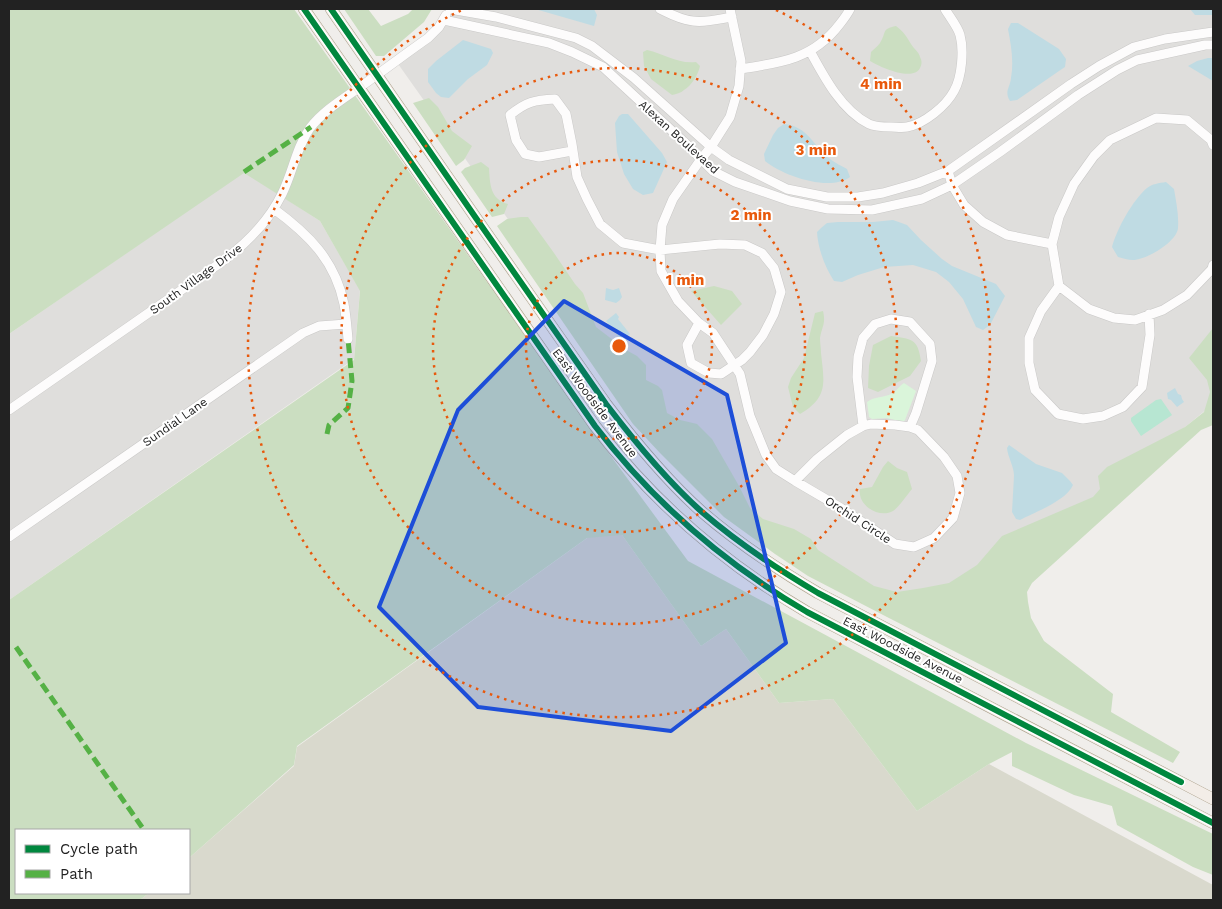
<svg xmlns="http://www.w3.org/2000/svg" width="1222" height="909" viewBox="0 0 1222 909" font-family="'Work Sans',sans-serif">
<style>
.residential{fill:#dfdedc}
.construction{fill:#d9d9cd}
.forest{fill:#cbdec1}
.park{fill:#daf5da}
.pitch{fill:#b7e6d2}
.water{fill:#bfdbe3}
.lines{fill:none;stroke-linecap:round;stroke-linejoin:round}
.minor-casing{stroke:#c9c8c7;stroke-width:10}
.major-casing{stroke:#a79c86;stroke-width:12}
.minor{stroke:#fdfcfc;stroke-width:9}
.major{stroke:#f3ede7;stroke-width:11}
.quiet{stroke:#55b145;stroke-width:5;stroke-dasharray:10 5;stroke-linecap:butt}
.cycleway-casing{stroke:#fff;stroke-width:9}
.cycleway{stroke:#00873e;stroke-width:6}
.marked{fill:#1d4ed8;fill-opacity:0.2;stroke:#1d4ed8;stroke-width:4;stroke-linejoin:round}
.ring{fill:none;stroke:#e8590c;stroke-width:2.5;stroke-dasharray:2.5 5}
.labels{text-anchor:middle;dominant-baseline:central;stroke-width:4;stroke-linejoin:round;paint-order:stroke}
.street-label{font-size:12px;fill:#222;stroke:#fff}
.centre{fill:#e8590c;stroke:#fff;stroke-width:2.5}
.ring-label{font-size:15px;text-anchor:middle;font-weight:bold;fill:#e8590c;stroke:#fff;stroke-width:4;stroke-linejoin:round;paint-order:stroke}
</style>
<rect width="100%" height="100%" fill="#f0eeeb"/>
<path class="residential" d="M450,9H1213V404L944,626L762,530L600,349L396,61L428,38Z
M244,172L320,221L360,290L354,359L9,600V334Z"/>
<path class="construction" d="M601,528L622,535L701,646L726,629L779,703L833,699L917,811L989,764L1213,885V900H140L149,893H189V858L294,766L297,747Z"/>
<path class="forest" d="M9,9H294L591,429L688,561L1026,743L1213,834V875L1193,867L1117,825L1112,806L1074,795L1012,766V752L989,764L917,811L833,699L779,703L726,629L701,646L622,535L587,538L297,746L294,765L189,858V830H16V893H149L140,900H9V600L354,360L360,291L320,221L244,173L9,334Z
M344,9H368L381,26L408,14L413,9H432L424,22L384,56H376Z
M896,26C903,31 907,37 911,44C914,49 919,52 920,57C922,61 922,64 920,68C913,82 880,67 870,61L871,52C874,49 878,46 880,43C887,32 881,29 896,26Z
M647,50C665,54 677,64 696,62L700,66C698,75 692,85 684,90C681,93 676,94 672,95L651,79L644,66L643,52Z
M429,98L438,107L452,131L472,146L464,160L456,166L413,103Z
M481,162L489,168C490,184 490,199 508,204L504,214L492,217L461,172L465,168Z
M521,217H528L554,253L575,284L583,293L596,327L626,350L637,356L646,365V380L658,386L662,390L667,413L680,420L697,424L712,439L739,486L750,508L763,519L794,529L811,539L818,550L874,586L897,592L923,588L949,583L977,565L1002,536L1093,497L1100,489L1098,476L1107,467L1185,427L1204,412L1210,392L1207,380L1189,358L1213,328V425L1201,430L1032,583L1027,592L1028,602L1031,618L1044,641L1113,694L1111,712L1180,752L1173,763L887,617L808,576L775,554L724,517L660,453L633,424L497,226L507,219Z
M714,286L732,291L742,304L721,325L691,291Z
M823,311C826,324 822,326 820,338C820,343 821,348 821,353C824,382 829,397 800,414L793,407L788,387L791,378L804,358L815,313Z
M891,336C911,339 918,338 921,361L910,376L878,392L868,388L869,366L873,345Z
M888,461L897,468L907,472L912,489C907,495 899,507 893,511C879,519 857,505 860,489L872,487L883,467Z"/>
<path class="park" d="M904,383L916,391L905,420L903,422L887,418L872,419L869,417L867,402C875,396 883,398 891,394C897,391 899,386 904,383Z"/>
<path class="pitch" d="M1161,399L1172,415L1141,436L1131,421V418L1156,400Z"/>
<path class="water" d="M535,9H594L597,15L594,26Z
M1190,9H1213V15H1195Z
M1011,23H1018L1059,49L1066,59L1065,67L1059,71L1017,100L1010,101C1004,91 1010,88 1011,78C1014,61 1011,45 1008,29Z
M463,40L491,49L493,53L487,65L468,79L449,98L441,97L436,93L428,82V69L436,61Z
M1208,58H1213V81L1188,66L1197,61Z
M622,114H628L662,153L667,162L653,193L643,195L633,189L624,174L617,152L615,123L619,116Z
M784,124C808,126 814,147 830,159C835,163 842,166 847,169L850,177C830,192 783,176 765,161L764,154L773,135L778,128Z
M1166,182L1174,189C1176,201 1179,215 1178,228C1177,242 1146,260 1133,260C1128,260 1123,258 1118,257L1112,247C1117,229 1132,201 1147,188C1152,184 1159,183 1166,182Z
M893,220L907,225L921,240L942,259L952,266L996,284L1005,296L990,325L983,330L976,327L963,299L949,282L936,272L913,265L884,267L858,275L842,282L834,281C825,267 818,249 817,232L821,228L827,223L838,222H873Z
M606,288L613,290L619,288L622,297L620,300L616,303L605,300Z
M616,313L619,317L618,319L630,334L622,341L606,321Z
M1175,388L1178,394L1181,395L1182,399L1184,402L1177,407L1171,400L1168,399L1167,393Z
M1009,445L1036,464L1062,473L1070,481L1073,485C1066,501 1035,512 1020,520L1016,519L1012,512L1014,476C1014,466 1008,458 1007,448Z"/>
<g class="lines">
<defs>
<path id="minor" d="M450,9L496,17L576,38L592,46L634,78L711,147L729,160L787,189L827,197H858L883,193L918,183L948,171L1071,84L1099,66L1134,47L1165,39L1213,32
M660,9C670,14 681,20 693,21C705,23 720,19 732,17
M730,9L741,61L739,86L730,117L711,147L701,159L673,199L662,225L660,250L661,271L678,301L699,323L713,333L740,374L750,416L766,455L776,469L795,481L841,508L895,544L914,547L934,538L953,518L960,493L957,476L944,457L918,430L910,427L895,425L871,424L863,426L847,435L817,459L795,481
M444,20L549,43L572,52L603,67L683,141L713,171L735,182L790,201L828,209L872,210L922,199L952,185L1000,152L1078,95L1117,70L1137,60L1205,45H1213
M810,51C824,77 842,111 869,124C875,127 885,127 891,127C896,127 902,128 907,127C924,124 946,106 954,91C962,77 964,50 960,35C958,27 949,16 945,9
M740,69C780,63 813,59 839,25C843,20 847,15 850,9
M1213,145L1211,140L1187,120L1156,118L1110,140L1094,156L1074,184L1059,217L1052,244L1059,286L1089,309L1114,318L1135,320L1163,310L1187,295L1212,269L1213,265
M572,151L539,157L525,154L516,140L510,115C526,102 534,100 555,99L566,114L572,144L577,177L587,199L600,224L623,243L660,250L720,244L745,245L762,253L774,268L781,292L774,314L763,335L750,352L742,360L721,374L709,373L691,363L687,345L699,323
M948,171L952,185L964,205L983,222L1007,235L1052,244
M274,209C308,234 335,260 344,304C346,315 347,327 348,339
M1059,286L1041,311L1029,338V363L1035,390L1058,414L1083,419L1103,416L1123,407L1142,387L1150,335L1149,314
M9,410L216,266C243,247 267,225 282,194C293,172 296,148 310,128C323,111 343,99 360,87C383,71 405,54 428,38L439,27L446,15
M863,426L857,377L858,357L863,338L875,324L891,319L910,322L930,344L932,361L916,413L910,427
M9,537L303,333L319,326L346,324"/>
<path id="major" d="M304,9L595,426C654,503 723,563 807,612L1213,823
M331,9L478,221L606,404C635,442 666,480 702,512C738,543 777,569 818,593L1213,799"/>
</defs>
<use href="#minor" class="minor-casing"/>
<use href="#major" class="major-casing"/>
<use href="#minor" class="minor"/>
<use href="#major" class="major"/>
<path class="quiet" d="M244,172L311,127
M327,434L329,425L348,408L352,381L348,339
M16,647L144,830"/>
<defs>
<path id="cycleway" d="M304,9L595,426C654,503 723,563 807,612L1213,823
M331,9L478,221L606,404C635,442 666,480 702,512C738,543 777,569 818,593L1181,782"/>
</defs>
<use href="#cycleway" class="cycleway-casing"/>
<use href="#cycleway" class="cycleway"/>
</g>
<path class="marked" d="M564,301L727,395L786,643L671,731L478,707L379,607L458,410Z"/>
<g class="ring">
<circle cx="619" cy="346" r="93"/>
<circle cx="619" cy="346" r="186"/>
<circle cx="619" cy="346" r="278"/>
<path d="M776 10A371 371 0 1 1 462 10"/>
</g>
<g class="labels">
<g class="street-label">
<text transform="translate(679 137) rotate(42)">Alexan Boulevaed</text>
<text transform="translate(196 279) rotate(-36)">South Village Drive</text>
<text transform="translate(595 403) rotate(53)">East Woodside Avenue</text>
<text transform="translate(175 422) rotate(-35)">Sundial Lane</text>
<text transform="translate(858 520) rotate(33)">Orchid Circle</text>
<text transform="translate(903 650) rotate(27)">East Woodside Avenue</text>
</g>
</g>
<circle cx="619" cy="346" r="8" class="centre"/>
<g class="ring-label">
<text x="881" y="89">4 min</text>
<text x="816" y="155">3 min</text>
<text x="751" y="220">2 min</text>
<text x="685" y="285">1 min</text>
</g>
<rect width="1222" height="909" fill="none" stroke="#222222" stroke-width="20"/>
<rect x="15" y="829" width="175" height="65" fill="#ffffff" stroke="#a7a7a7"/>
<rect x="25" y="845" width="25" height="8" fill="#00873e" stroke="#a7a7a7"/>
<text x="60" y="854" font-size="15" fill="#222222">Cycle path</text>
<rect x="25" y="870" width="25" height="8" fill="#55b145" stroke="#a7a7a7"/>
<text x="60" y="879" font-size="15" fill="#222222">Path</text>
</svg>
